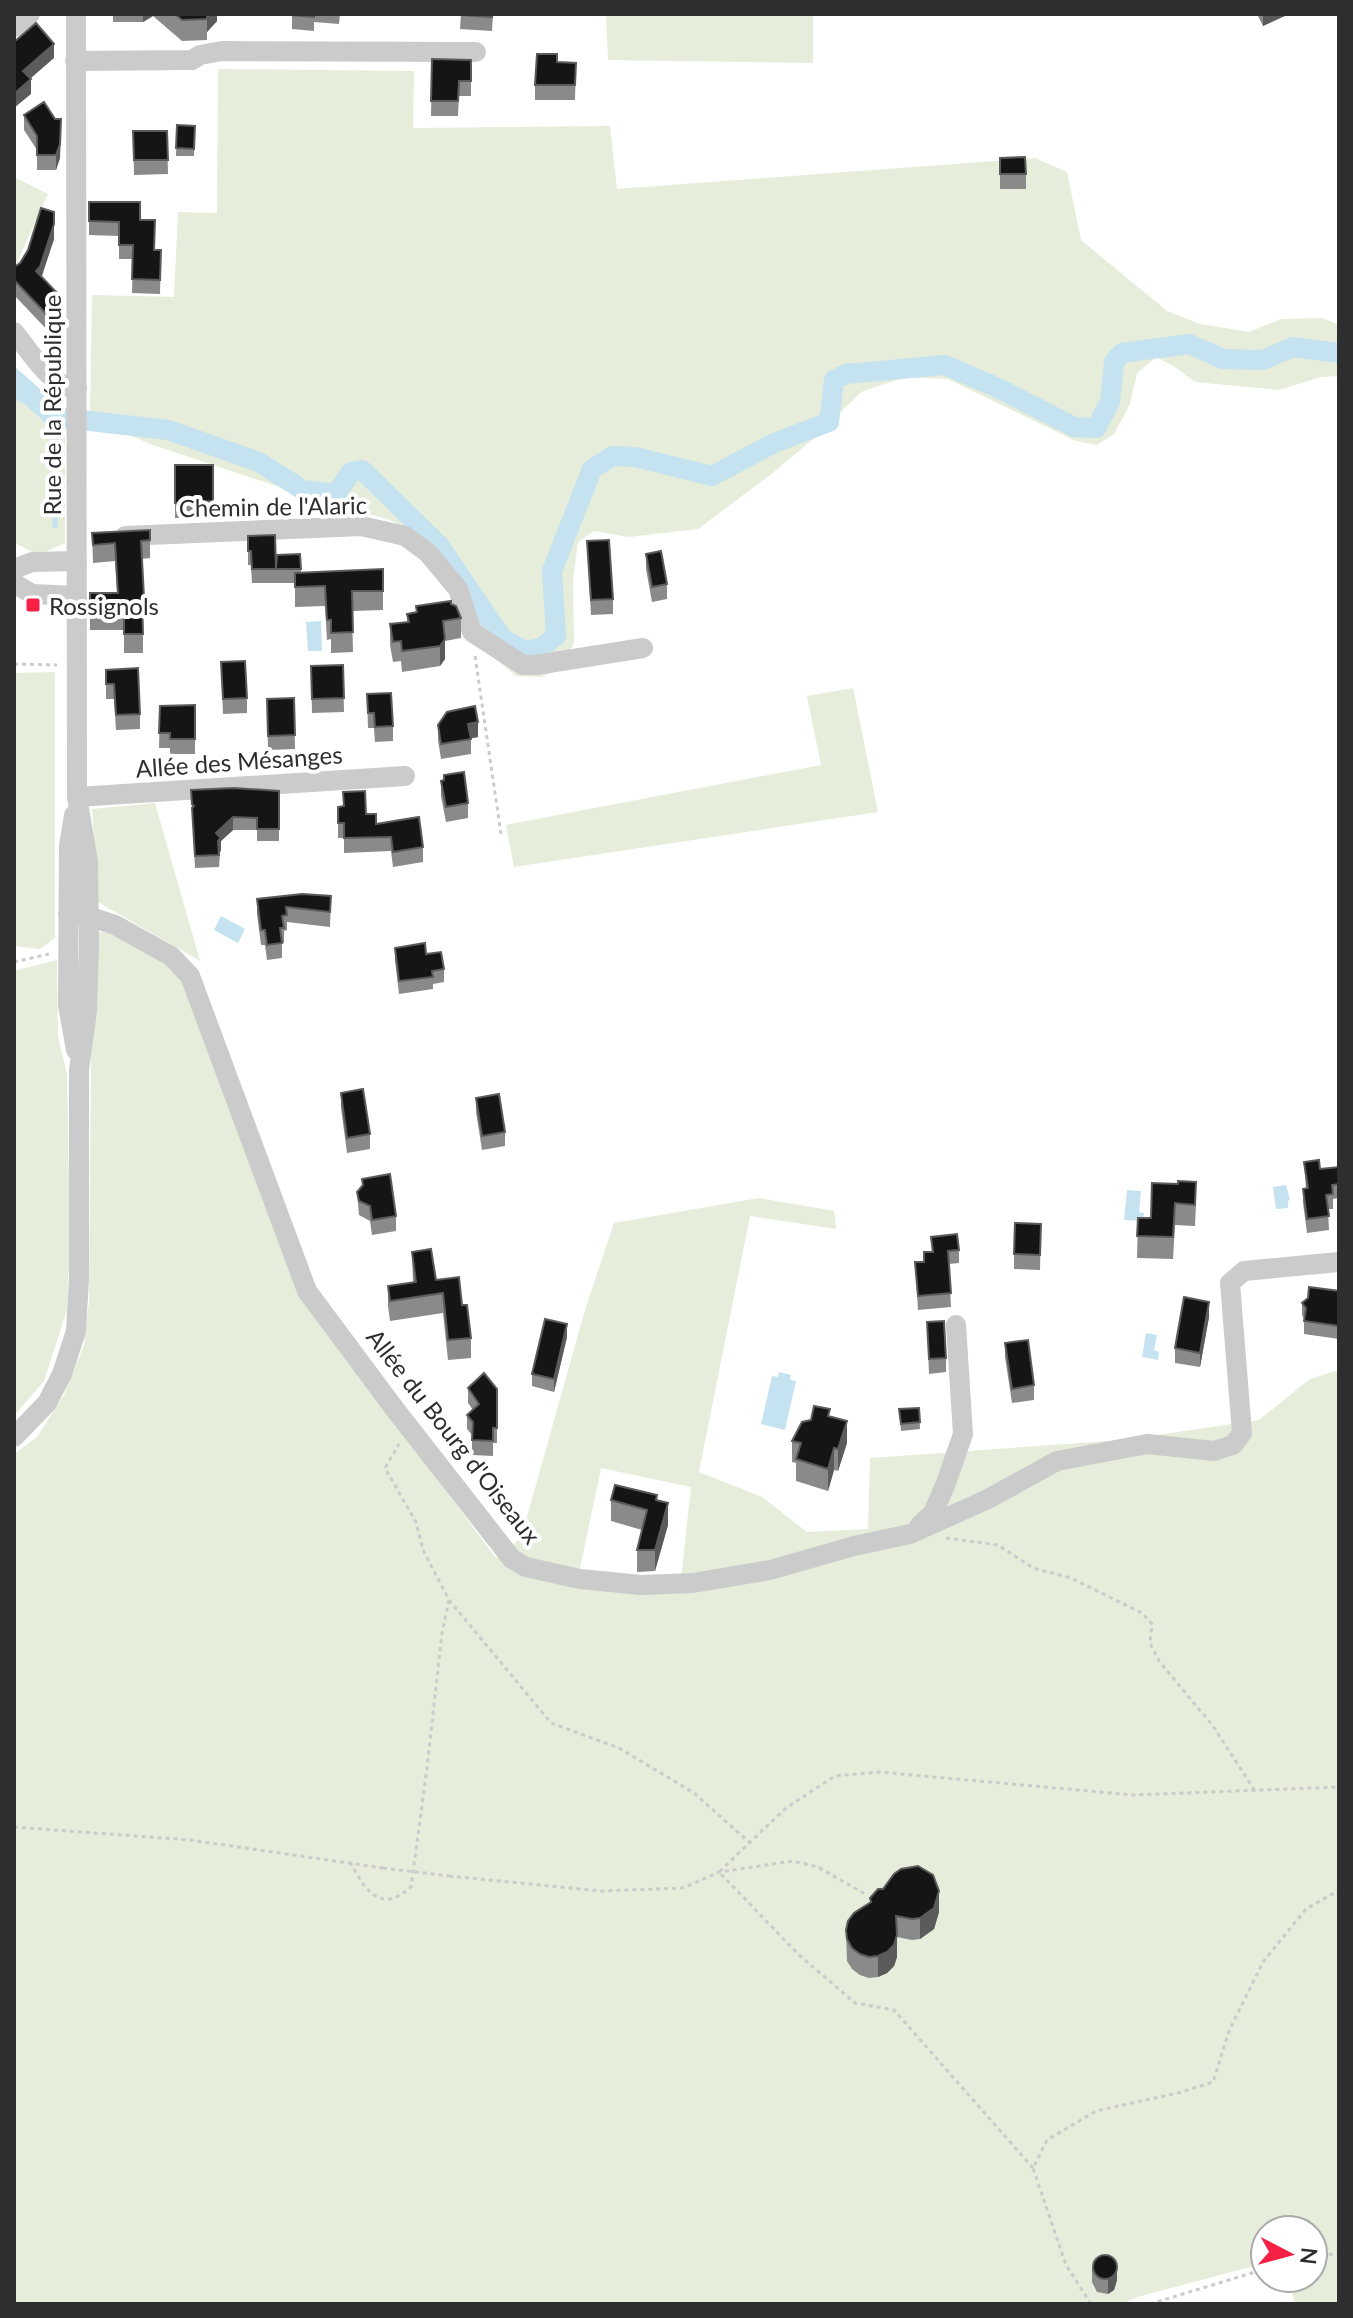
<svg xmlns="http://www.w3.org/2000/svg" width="1353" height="2318" viewBox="0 0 1353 2318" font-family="Lato,sans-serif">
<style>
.green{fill:#e6edda;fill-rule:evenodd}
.water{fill:#c4e2ef}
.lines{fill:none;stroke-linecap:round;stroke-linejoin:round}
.stream{stroke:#c4e2ef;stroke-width:5}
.canal{stroke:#c4e2ef;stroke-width:20}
.path{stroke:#cbcbcb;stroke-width:3;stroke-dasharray:4 4;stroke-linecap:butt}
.minor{stroke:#cbcbcb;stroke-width:20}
.path-bridge{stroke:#cbcbcb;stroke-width:3;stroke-dasharray:4 4;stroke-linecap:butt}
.wall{fill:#8a8a8a}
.shaded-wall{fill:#5b5b5b}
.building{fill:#151515;stroke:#5b5b5b;stroke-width:2}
.poi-dot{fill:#f52043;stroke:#fff;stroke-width:3}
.labels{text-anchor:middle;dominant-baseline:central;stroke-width:8;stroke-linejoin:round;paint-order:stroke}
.street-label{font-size:24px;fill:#2e2e2e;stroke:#fff}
.poi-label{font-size:24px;fill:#2e2e2e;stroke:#fff;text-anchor:start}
</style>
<rect width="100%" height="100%" fill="#fff"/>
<path class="green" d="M606,14H813V63L608,60Z
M218,69L414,71L413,128L610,126L617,189L1035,158L1067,172L1081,240L1167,311L1200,324L1249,332L1281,319L1322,318L1339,325V376L1321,377L1279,390L1195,382L1175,367L1156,357L1137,373L1130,404L1114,434L1097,445L1076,441L948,379L905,377L861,392L821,432L774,472L698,529L629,537L594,531L578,542L573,580L574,643L563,665L542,677L516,676L486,651L421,538L388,519L334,505L153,445L115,429L119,424L117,416L90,415L92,295L174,297L178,212L217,213Z
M14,177L48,194L14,269Z
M14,399C30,406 42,414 48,432L65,430V543L38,555L15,543Z
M55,672V938L40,949L14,946V673Z
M853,688L878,812L514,867L506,825L821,765L807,696Z
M155,803L200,961L98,902L92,809Z
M92,931L110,933L174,966L186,984L330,1334L496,1558L521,1538L585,1310L614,1223L759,1198L834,1211L836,1229L750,1216L699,1472L762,1497L807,1532L868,1529L870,1458L1123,1440L1259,1420L1310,1379L1339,1370V2304H1295L1288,2278H1313V2230H1265V2263L1141,2296L1120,2304H14V1454L37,1437L64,1395L84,1345L89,1301ZM601,1468L691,1487L681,1579L579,1573Z
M57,960L58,1037L67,1074L70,1239L67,1310L44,1381L14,1416V971Z"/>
<path class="water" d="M14,366L65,411V430L48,432C42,414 30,406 14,399Z
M90,415L118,416L119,424L115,429H90Z
M321,621L322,651H308L306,622Z
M221,916L245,929L238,943L214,930Z
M1286,1185L1290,1200L1288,1201V1208L1276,1209L1273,1187Z
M1127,1190L1141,1191L1139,1212L1144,1213L1143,1221L1124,1220Z
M1146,1333L1157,1335L1154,1350L1159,1352L1158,1360L1142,1357Z
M779,1372L791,1375L790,1380L796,1381L785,1430L761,1424L772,1376L778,1377Z"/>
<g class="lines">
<path class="stream" d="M55,526V427"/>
<path class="canal" d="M14,382L55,417L168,430L259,462L303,490L336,494L351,472L362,470L438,544L503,639L525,651L541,648L556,636L552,571L592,469L613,456L635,457L712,476L774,443L829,422L834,380L846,374L945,365L998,388L1074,427L1096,428L1110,402L1114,362L1122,353L1189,344L1223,359L1263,360L1293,347L1339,353"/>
<path class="path" d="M475,656L501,834
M14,664L57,665
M14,962L49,954
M946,1538L998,1545L1033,1568L1071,1578L1142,1613L1152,1624L1150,1643L1159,1661L1213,1726L1255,1791
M449,1600L551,1723L619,1748L694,1793L750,1843
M14,1827L190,1840L383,1868
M350,1862C365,1889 379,1915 411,1887L427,1768L442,1633L449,1600L423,1550L416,1522L385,1468L399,1444
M449,1876L601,1891L683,1888L719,1872L793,1861L818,1867L865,1894
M1033,2168L894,2010L855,2003L799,1955L719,1872L786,1808L835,1776L879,1772L1133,1795L1339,1787
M1313,2257L1339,2253
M1091,2304L1066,2265L1033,2168L1047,2140L1096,2111L1182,2092L1213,2082L1229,2031L1263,1962L1306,1909L1339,1890
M1150,2304L1265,2269"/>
<path class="minor" d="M14,27L30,14
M75,61L192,60L200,55L222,51L476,52
M14,332C31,352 49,386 77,389
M125,536L361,526L405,536L428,553L458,589L472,632L523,665H536L643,648
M14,569L32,562L77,561
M14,583L32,594L77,596
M77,797L405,776
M74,815L69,846L68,1005L76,1050
M68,914L88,916L115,925L171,956L190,976L307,1291L394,1408L512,1559L526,1567L580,1579L641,1585L693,1583L770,1570L854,1546L910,1534L988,1499L1057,1461L1147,1444L1214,1451L1233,1445L1242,1433L1230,1283L1244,1271L1339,1262
M14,1437L47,1403L62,1374L76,1331L79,1279V1070L87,1011L89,945L88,862L77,797L76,14
M919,1526L933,1513L946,1483L963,1434L956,1325"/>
<path class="path-bridge" d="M383,1868L449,1876"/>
</g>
<path class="wall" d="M113,14H217V21L207,32V40L182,41L153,16L143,22H113Z
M288,14H340L339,24L314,22V31L292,29V16Z
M461,14H493L492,31L460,29Z
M1257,14H1289L1263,26Z
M432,59L471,60V96H459L458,116H431Z
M557,62L576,63L575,100H535V85Z
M24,115L60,158L56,170H37V150L24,130Z
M177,125L195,126L194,156H176Z
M133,131H167L168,174L134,175Z
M1000,158L1026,174V189H1000Z
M89,202L140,220L154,250H161L160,294L132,293L133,259H119V236L89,235Z
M54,212V239L41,276L62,313L61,326L52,335L14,295V267L20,263Z
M175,465H213V516L175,518Z
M92,533L150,540V558L142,559L144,597V615H143V653H124V630H90V593H117L115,561L93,563Z
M248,536L276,568L300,554L301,573L383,569V610L352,611L353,652L331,653V639L327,640L325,606L295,607V583H252L251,565H248Z
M587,541L613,599V614L591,615Z
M646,554L667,584V599L652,602L646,569Z
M451,604L461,618V638L445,641V659L440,666L402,672L401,661L393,662L390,645V624L407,622V614L416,612V606Z
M221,662L247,698V713L223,714Z
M343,665L344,712L312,713L311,666Z
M106,670L140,714V729L116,730L114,699H106Z
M367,694L393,726V741L375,742L374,728H368Z
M294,698L295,749L268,750L267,699Z
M195,705V754H170V748H159L160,706Z
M438,725L478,737L471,738V754L441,759L438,740Z
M441,781L468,803V818L446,822L441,796Z
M191,790L279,791V841H257V830H233L221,841L219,867L195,868Z
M343,792L376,824L423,847V862L393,867L391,851L344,853V838H338V807L343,806Z
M331,896L330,927L287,922V930L284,931V943H282V958L267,960L265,945H261L257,914V899Z
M395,948L444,969V982L433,984V989L399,994L395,960Z
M341,1093L370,1134V1149L347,1153L341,1108Z
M476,1098L505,1132V1146L482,1150L476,1112Z
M1304,1162L1320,1169L1339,1167V1198L1333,1199V1209H1328L1329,1230L1307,1233L1303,1203V1189H1306Z
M362,1179L396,1216V1231L372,1235L370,1221L359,1215L357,1192L362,1186Z
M1152,1183L1196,1204L1195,1226L1175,1225L1173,1259L1137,1258L1138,1218H1151Z
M1041,1224L1040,1270L1014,1269V1254Z
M931,1237L959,1250V1263L949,1264L951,1307L918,1310L915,1262H924L932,1252Z
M412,1252L436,1280L462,1305L471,1338V1358L448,1360L443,1313L390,1321L388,1306V1286L413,1282Z
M1339,1291V1339L1304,1334V1319L1302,1315V1303Z
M1209,1317L1200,1367L1175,1363V1348Z
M927,1322L946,1358V1372L929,1374Z
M567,1337L554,1392L532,1386V1374Z
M1005,1343L1034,1385V1400L1012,1403L1005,1357Z
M468,1388L497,1389V1443H493V1456L472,1455V1435L467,1429V1415L473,1410L468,1403Z
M919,1408L920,1429L901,1431L899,1409Z
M830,1417L847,1443L838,1471L834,1470L828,1491L796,1481V1463L792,1462V1441Z
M611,1500H657L668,1525L655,1571L637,1572V1550L642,1530L611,1521Z
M870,1898L939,1912L934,1929L920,1939L912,1940L897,1937V1957L894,1966L887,1973L878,1977L869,1978L860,1975L852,1969L847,1961L846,1930L870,1903Z
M1092,2268L1117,2280L1114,2290L1108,2294L1097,2292L1092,2282Z"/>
<path class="shaded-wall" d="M143,14H153V16L143,22Z
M207,14H217V21L207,32Z
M1263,14H1289L1263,26Z
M54,44V58L23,85V71Z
M31,79V94L14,108V94Z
M61,134L60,158L56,170V155Z
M54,224V239L40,282L36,271Z
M62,298L61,326L52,335V320Z
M445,639V659L440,666V646Z
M478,722V737L468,739V724Z
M233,817V830L221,841V851L218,853L216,833Z
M1209,1302V1317L1200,1367V1353Z
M567,1324V1337L554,1392V1379Z
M847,1421V1443L838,1471V1449Z
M834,1448V1470L828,1491V1469Z
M668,1503V1525L655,1571V1550Z
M939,1891V1912L934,1929L920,1939V1918Z
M897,1935V1957L894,1966L887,1973L878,1977V1956Z
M1117,2265V2280L1114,2290L1108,2294V2279Z"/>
<path class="building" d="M175,14H207V19L182,20Z
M292,14H314V17L292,15Z
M461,14H492V17L460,15Z
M36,23L54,44L23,71L31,79L14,94V42Z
M537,54H557V62L576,63L575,85H535Z
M432,59L471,60V81H459L458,101H431Z
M44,102L55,119H61L60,144L56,155H37V136L24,115Z
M177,125L195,126L194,149L176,148Z
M133,131H167L168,160H134Z
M1025,157L1026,174H1000V158Z
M89,202H140V220H155L154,250H161L160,280L132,279L133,245H119V222L89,221Z
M41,208L54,212V224L40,267L36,271L62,298L61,311L52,320L14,280V267L20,263L28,250Z
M175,465H213V501L175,503Z
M150,530V540L141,541L144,597H142L143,634H124V611H90V593H118L115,543L93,545L92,533Z
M275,535L276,568L277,555L300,554L301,569H252L251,551H248V536Z
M609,540L613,599L591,600L587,541Z
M661,551L667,584L652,587L646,554Z
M383,569V591H352L353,632L331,633V620H327L325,586L295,587V573Z
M451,601V604L456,606L461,618L443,621L445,639L440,646L402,651L401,641L393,642L390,624L409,622L407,614L417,612L416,606Z
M245,661L247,698L223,699L221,662Z
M343,665L344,698L312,699L311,666Z
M138,668L140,714L116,715L114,684H106V670Z
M391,693L393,726L375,727L374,713H368L367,694Z
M294,698L295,735L268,736L267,699Z
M195,705V739H170V733H159L160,706Z
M475,706L478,722L468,724L471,739L441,744L438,725L447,712Z
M464,772L468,803L446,807L441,781L444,780V775Z
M234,788L279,791V829H257V818L233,817L216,833L221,838L218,841L219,855L195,856L192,808L194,806L192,804L191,790Z
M365,791L366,814H376V824L419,817L423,847L393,852L391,837L344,838V823H338V807L344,806L343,792Z
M302,894L331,896L330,912L286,907L287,915L282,916L284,928H280L282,943L267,945L265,930H261L257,899Z
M425,943L426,954L441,952L444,969L432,971L433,977L399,981L395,948Z
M363,1089L370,1134L347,1138L341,1093Z
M499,1094L505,1132L482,1136L476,1098Z
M1319,1160L1320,1169L1339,1167V1184L1332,1185L1333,1194L1326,1195L1329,1216L1307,1219L1303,1189L1308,1188L1304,1162Z
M390,1174L396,1216L372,1220L370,1206L359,1201L357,1192L363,1185L362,1179Z
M1178,1181L1196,1182L1195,1205L1175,1203L1173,1237L1137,1236L1138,1218H1151L1152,1183L1178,1184Z
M1015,1223L1041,1224L1040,1255L1014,1254Z
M957,1234L959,1250L948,1251L951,1293L918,1296L915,1262H924V1252H933L931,1237Z
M431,1249L436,1280L459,1277L462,1305H467L471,1338L448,1340L443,1293L390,1301L388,1286L416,1282L412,1252Z
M1309,1287L1339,1291V1326L1304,1321L1306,1308L1302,1303L1308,1298Z
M1184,1297L1209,1302L1200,1353L1175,1348Z
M545,1319L567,1324L554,1379L532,1374Z
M944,1321L946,1358L929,1359L927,1322Z
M1028,1340L1034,1385L1012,1389L1005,1343Z
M484,1373L497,1389V1428H493V1441L472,1440L473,1422L467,1415L479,1404L468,1388Z
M814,1406L830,1409L828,1416L847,1421L838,1449L834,1448L828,1469L796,1459L801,1443L792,1441L802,1422L811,1420Z
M919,1408L920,1422L901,1424L899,1409Z
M615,1485L657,1495L656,1500L668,1503L655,1550H637L647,1510L611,1500Z
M918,1866L933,1875L939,1891L934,1908L920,1918L912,1919L896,1916L897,1935L894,1945L887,1952L878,1956L869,1957L860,1954L852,1948L847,1939L846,1930L848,1921L854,1913L871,1902L870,1898L878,1889H883L894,1874L901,1869Z
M1093 2267a12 12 0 1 1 24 0a12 12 0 1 1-24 0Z"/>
<rect class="poi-dot" x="25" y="597" width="16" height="16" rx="4"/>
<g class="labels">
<g class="street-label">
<text transform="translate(51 405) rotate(-90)">Rue de la République</text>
<text transform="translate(273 506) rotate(-1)">Chemin de l'Alaric</text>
<text transform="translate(239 761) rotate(-4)">Allée des Mésanges</text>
<text transform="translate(454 1436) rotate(52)">Allée du Bourg d'Oiseaux</text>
</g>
<g class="poi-label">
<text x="49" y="605">Rossignols</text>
</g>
</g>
<rect width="1353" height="2318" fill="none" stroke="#2e2e2e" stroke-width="32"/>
<g transform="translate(1289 2254) rotate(96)"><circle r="38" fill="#ffffff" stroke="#ababab" stroke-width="2"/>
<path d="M0-6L14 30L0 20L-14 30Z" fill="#f52043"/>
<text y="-12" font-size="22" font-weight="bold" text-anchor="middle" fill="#2e2e2e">N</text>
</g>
</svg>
